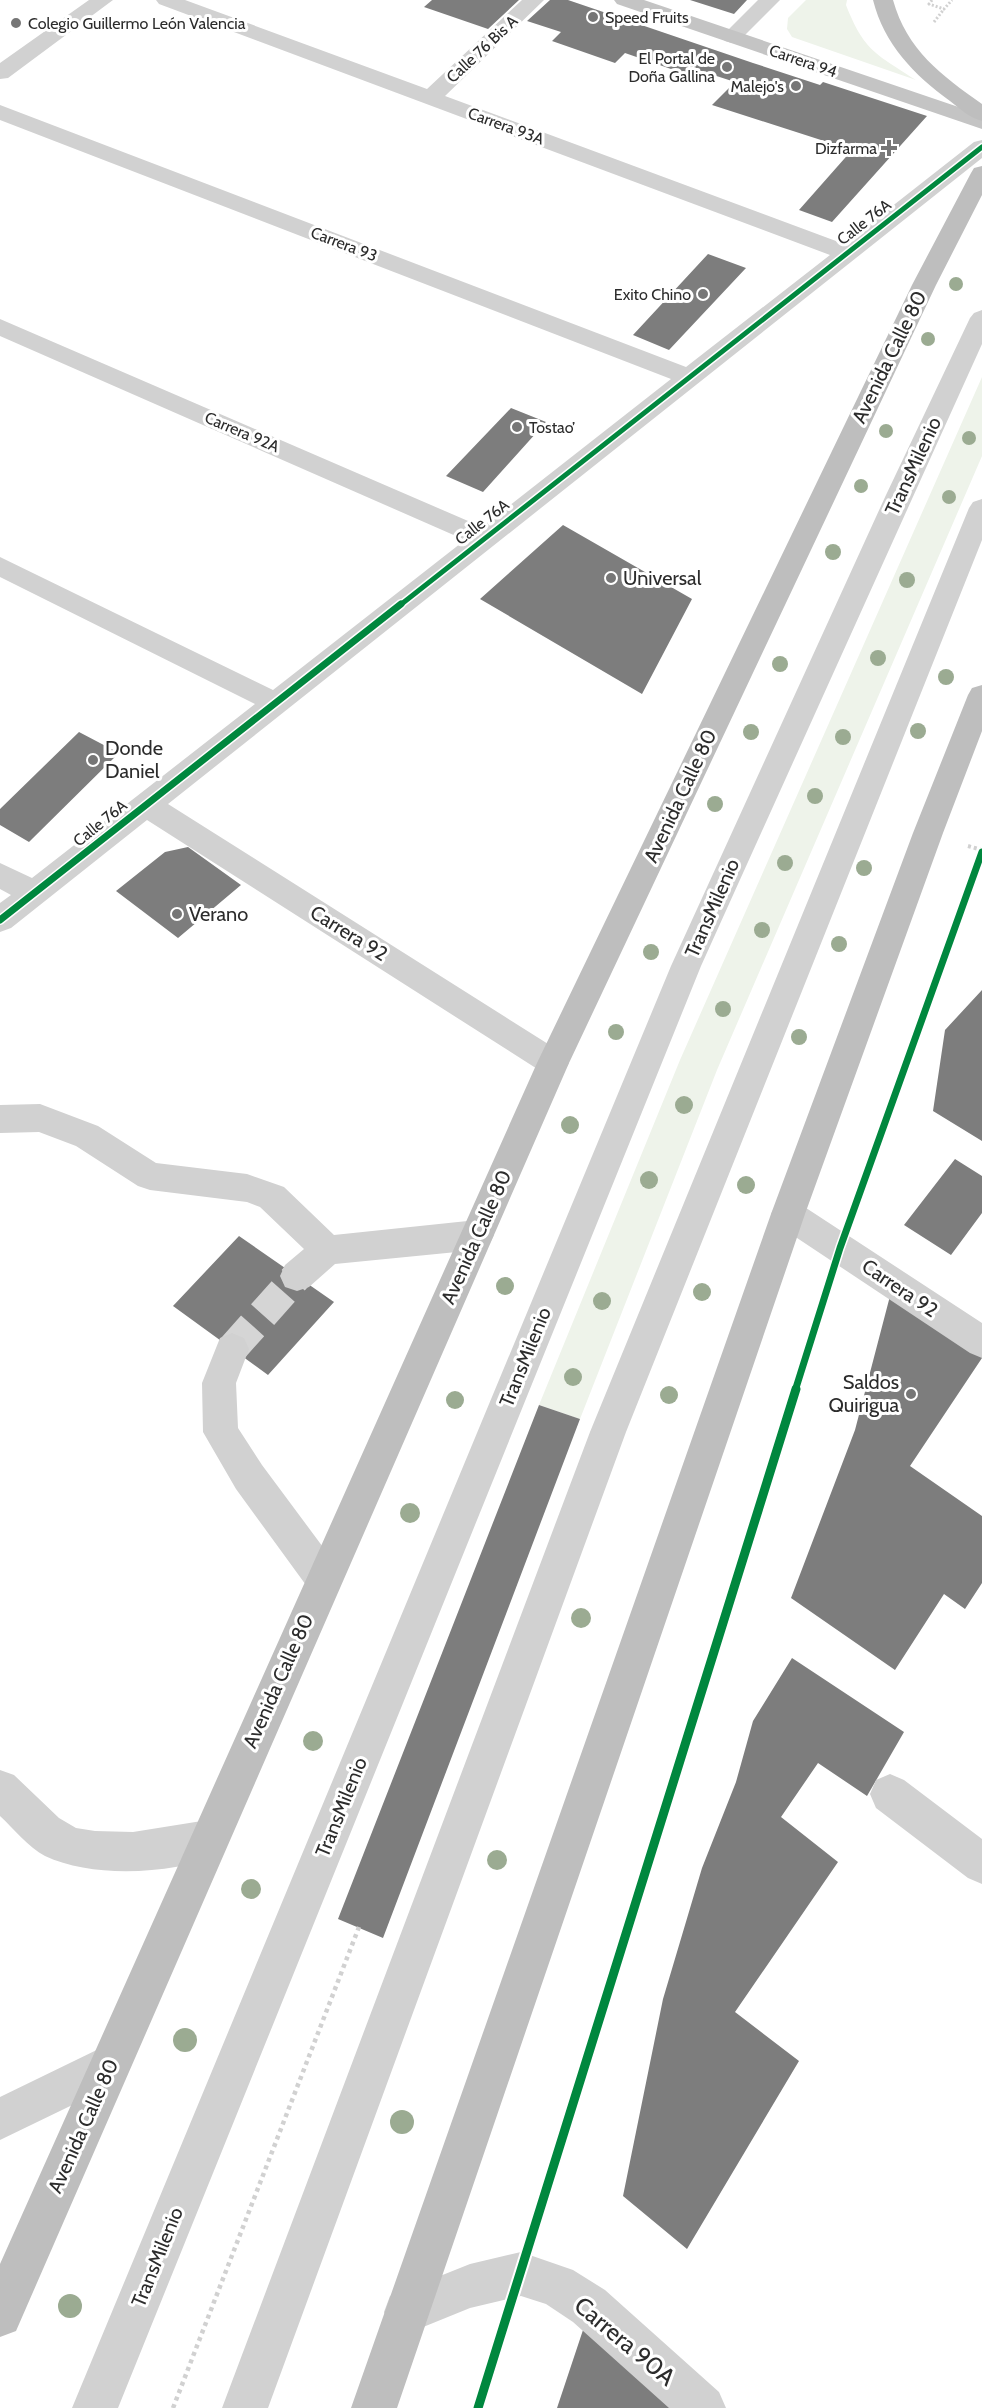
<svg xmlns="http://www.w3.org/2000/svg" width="982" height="2408" viewBox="0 0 982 2408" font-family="Cabin,sans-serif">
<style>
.green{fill:#eef3ea}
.building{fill:#7d7d7d}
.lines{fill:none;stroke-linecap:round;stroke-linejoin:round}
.minor-tunnel{stroke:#d5d5d5;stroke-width:31;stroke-dasharray:31 15;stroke-linecap:butt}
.path-far2{stroke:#d1d1d1;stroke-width:3;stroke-dasharray:2 2;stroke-linecap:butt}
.path-far1{stroke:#d1d1d1;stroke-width:4;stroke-dasharray:3 3;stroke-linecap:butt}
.path{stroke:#d1d1d1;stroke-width:4.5;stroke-dasharray:4 4;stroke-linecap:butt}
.minor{fill:#d1d1d1;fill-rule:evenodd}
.major{fill:#c4c4c4;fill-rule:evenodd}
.highway{fill:#bebebe;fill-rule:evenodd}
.cycleway-far2-casing{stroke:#fff;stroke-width:8}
.cycleway-far1-casing{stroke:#fff;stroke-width:10}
.cycleway-casing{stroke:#fff;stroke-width:13}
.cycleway-far2{stroke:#00873e;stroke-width:5}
.cycleway-far1{stroke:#00873e;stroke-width:7}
.cycleway{stroke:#00873e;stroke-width:9}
.tree{fill:#9bab92}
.poi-dot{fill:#767676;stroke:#fff;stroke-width:2}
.labels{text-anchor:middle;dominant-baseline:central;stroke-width:6;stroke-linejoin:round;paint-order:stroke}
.far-poi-label{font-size:16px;fill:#2c2c2c;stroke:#fff;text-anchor:end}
.far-street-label{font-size:16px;fill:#2c2c2c;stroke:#fff}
.street-label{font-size:20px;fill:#2c2c2c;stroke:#fff}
.poi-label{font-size:20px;fill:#2c2c2c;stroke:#fff;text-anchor:start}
.near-street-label{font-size:24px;fill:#2c2c2c;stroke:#fff}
</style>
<rect width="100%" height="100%" fill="#fff"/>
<path class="green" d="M806,0H847L846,5C864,51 876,54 916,80L792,37L787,29L788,18Z
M982,377V456L717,1070L580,1419L539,1405L680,1060Z"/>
<path class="building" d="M432,0H519L488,29L424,7Z
M550,0H568L753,63L820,85L823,82L927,116L832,222L799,210L852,150L712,105L735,82L701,71L694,77L625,53L615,63L552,41L561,32L527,21Z
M690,0H747L734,14Z
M708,254L746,268L669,350L633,335Z
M511,408L546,422L483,492L446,476Z
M563,525L692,599L642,694L480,599Z
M79,732L119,753L29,842L0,825V809Z
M188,847L241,885L178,938L116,891L165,852Z
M982,990V1141L933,1111L945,1030Z
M955,1159L982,1176V1213L951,1255L904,1225Z
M239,1236L334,1302L268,1375L173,1306Z
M890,1296L982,1352V1358L910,1466L982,1516V1583L965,1609L944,1594L895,1670L791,1598L855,1430Z
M539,1405L580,1419L383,1938L338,1919Z
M792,1658L904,1732L867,1796L818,1763L781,1817L838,1862L735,2012L799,2061L687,2249L623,2196L663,1999L702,1868L736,1782L753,1721Z
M585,2324L671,2408H557Z"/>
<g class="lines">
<path class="minor-tunnel" d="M232,1349L297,1276"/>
<path class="path-far2" d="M932,0L929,4L944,9L952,0
M934,22L944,9"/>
<path class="path-far1" d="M968,846L982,850"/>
<path class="path" d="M173,2408L359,1927"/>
<path class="minor" d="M89,0H113L8,78L0,79V63Z
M156,0H185L427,89L522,0H544L445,96L844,244L974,142L982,140V158L168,804L564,1054L569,1063L564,1072L553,1076L542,1072L147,820L11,928L0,932V903L11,895L0,889V863L32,878L255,704L0,577V557L273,690L465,540L0,336V319L482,527L671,379L0,120V105L686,367L830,255L159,4Z
M758,0H780L739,41L732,43L725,41L721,37Z
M982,310V344L701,966L118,2408H72L671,966L886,495L970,318L974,313Z
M982,499V540L626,1432L268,2408H222L590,1432L969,508L973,502Z
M40,1104L98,1126L156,1163L247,1174L284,1187L334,1235L477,1220L489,1225L494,1235L489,1245L477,1250L335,1264L309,1287L297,1291L285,1287L280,1276L285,1265L304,1249L260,1207L247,1202L150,1190L138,1186L76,1146L39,1132L0,1133V1105Z
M788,1200L800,1204L982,1323V1358L970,1353L776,1224L771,1214L776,1204Z
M232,1333L244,1338L249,1349L236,1383L238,1428L262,1465L337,1566L342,1579L337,1592L324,1597L311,1592L236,1489L203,1432L202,1383L220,1338Z
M0,1770L14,1775L59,1818L76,1828L95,1831L133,1832L208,1820L222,1826L228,1840L222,1854C173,1874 94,1879 45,1856C28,1847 14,1829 0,1816Z
M890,1774L904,1780L982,1839V1884L968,1878L876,1808L870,1794L876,1780Z
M109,2044L124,2050L130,2065L124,2080L0,2140V2097Z
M521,2252L573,2270L605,2290L719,2392L726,2408H669L573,2322L546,2304L521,2296L470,2308L406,2334L390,2328L384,2312L390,2296L470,2264Z"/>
<path class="major" d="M614,0H644L982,115V129L617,4Z"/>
<path class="highway" d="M873,0H893C907,50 941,75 982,104V121C970,118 960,109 950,101C914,75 884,44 873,0Z
M982,166V195L936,285L569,1063L16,2331L0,2337V2264L537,1063L912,285L971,173L974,168Z
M982,685V731L943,833L805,1214L397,2408H351L771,1214L913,833L968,695L972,688Z"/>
<defs>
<path id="cycleway-far2" d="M399,606L982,147"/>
<path id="cycleway-far1" d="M0,920L401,604
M795,1391L840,1248L982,852"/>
<path id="cycleway" d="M478,2408L796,1389"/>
</defs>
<use href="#cycleway-far2" class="cycleway-far2-casing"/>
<use href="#cycleway-far1" class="cycleway-far1-casing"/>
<use href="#cycleway" class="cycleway-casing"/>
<use href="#cycleway-far2" class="cycleway-far2"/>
<use href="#cycleway-far1" class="cycleway-far1"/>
<use href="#cycleway" class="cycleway"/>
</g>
<g class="tree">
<circle cx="956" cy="284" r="7"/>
<circle cx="928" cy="339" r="7"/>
<circle cx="886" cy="431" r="7"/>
<circle cx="969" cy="438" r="7"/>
<circle cx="861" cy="486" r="7"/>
<circle cx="949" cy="497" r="7"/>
<circle cx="833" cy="552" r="8"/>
<circle cx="907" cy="580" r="8"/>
<circle cx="878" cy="658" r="8"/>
<circle cx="780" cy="664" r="8"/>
<circle cx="946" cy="677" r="8"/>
<circle cx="918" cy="731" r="8"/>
<circle cx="751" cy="732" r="8"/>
<circle cx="843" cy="737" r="8"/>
<circle cx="815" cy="796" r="8"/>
<circle cx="715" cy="804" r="8"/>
<circle cx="785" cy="863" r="8"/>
<circle cx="864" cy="868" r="8"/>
<circle cx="762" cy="930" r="8"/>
<circle cx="839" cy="944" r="8"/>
<circle cx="651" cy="952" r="8"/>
<circle cx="723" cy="1009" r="8"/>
<circle cx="616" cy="1032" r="8"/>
<circle cx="799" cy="1037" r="8"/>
<circle cx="684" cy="1105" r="9"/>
<circle cx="570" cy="1125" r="9"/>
<circle cx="649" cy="1180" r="9"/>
<circle cx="746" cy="1185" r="9"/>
<circle cx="505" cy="1286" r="9"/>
<circle cx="702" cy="1292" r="9"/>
<circle cx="602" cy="1301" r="9"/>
<circle cx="573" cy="1377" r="9"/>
<circle cx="669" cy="1395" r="9"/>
<circle cx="455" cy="1400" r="9"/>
<circle cx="410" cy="1513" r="10"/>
<circle cx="581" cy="1618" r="10"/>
<circle cx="313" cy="1741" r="10"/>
<circle cx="497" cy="1860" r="10"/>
<circle cx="251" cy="1889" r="10"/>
<circle cx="185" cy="2040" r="12"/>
<circle cx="402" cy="2122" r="12"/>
<circle cx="70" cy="2306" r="12"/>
</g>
<g class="poi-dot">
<circle cx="593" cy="17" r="6"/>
<circle cx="16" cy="23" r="6"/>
<circle cx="727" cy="67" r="6"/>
<circle cx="796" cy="86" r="6"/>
<path d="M886 139h6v6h6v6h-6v6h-6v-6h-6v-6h6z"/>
<circle cx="703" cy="294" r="6"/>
<circle cx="517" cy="427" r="6"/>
<circle cx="611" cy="578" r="6"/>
<circle cx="93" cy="760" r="6"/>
<circle cx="177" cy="914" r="6"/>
<circle cx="911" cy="1394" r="6"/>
</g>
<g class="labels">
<g class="far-poi-label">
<text x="605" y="17" text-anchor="start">Speed Fruits</text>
<text x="28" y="23" text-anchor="start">Colegio Guillermo León Valencia</text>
<text x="715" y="58">El Portal de<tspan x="715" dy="18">Doña Gallina</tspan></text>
<text x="784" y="86">Malejo's</text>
<text x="877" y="148">Dizfarma</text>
<text x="691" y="294">Exito Chino</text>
<text x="529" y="427" text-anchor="start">Tostao’</text>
</g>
<g class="far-street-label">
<text transform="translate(482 49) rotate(-43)">Calle 76 Bis A</text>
<text transform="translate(803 61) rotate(19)">Carrera 94</text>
<text transform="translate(506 126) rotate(20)">Carrera 93A</text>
<text transform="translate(864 222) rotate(-38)">Calle 76A</text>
<text transform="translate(344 244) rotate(21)">Carrera 93</text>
<text transform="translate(242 432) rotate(23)">Carrera 92A</text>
<text transform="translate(482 522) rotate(-38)">Calle 76A</text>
<text transform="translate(100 823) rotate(-39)">Calle 76A</text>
</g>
<g class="street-label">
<text transform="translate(889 357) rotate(-64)">Avenida Calle 80</text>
<text transform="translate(913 466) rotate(-65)">TransMilenio</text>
<text transform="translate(680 796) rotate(-65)">Avenida Calle 80</text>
<text transform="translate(712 908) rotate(-66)">TransMilenio</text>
<text transform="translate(349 933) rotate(32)">Carrera 92</text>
<text transform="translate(476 1237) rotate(-66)">Avenida Calle 80</text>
<text transform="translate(900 1288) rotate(34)">Carrera 92</text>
<text transform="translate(525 1357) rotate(-68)">TransMilenio</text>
<text transform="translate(278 1681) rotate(-66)">Avenida Calle 80</text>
<text transform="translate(341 1807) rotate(-68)">TransMilenio</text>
<text transform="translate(83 2126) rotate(-66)">Avenida Calle 80</text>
<text transform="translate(157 2257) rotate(-68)">TransMilenio</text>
</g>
<g class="poi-label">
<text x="623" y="578">Universal</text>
<text x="105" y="748">Donde<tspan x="105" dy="23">Daniel</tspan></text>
<text x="189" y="914">Verano</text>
<text x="899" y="1382" text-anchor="end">Saldos<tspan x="899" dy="23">Quirigua</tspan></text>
</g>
<g class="near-street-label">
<text transform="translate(625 2341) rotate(40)">Carrera 90A</text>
</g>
</g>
</svg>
